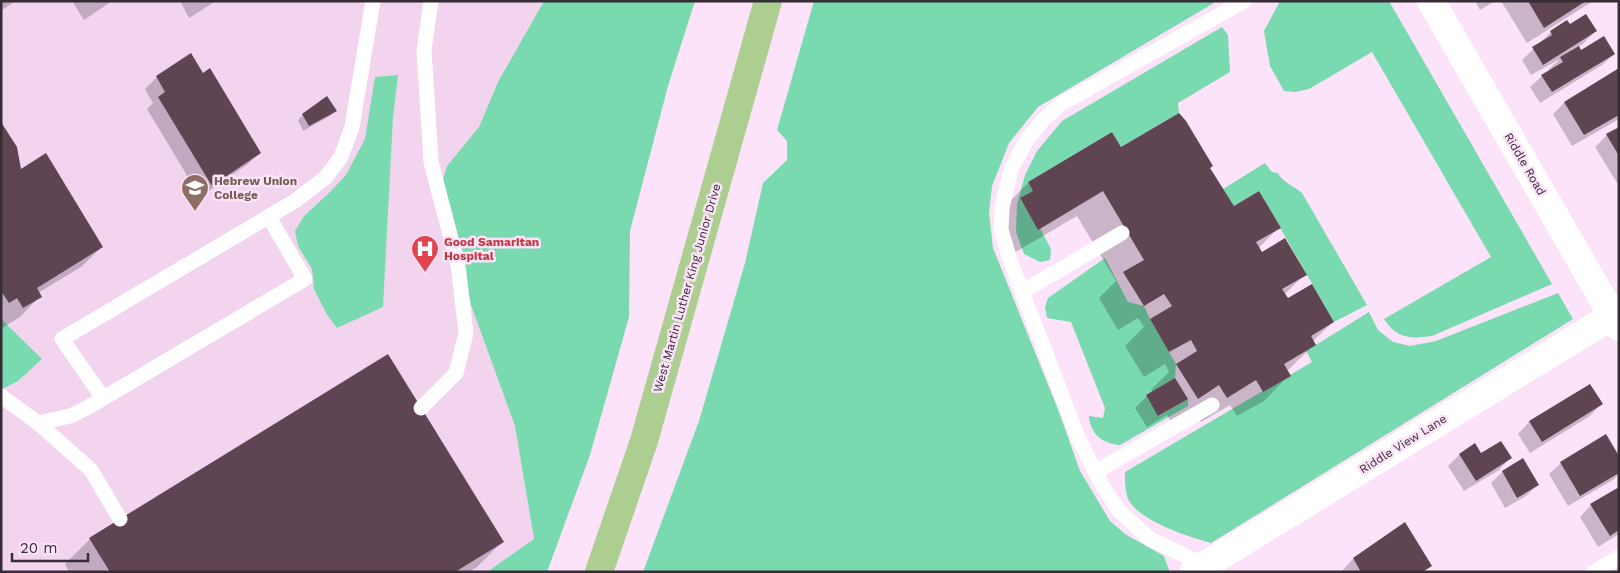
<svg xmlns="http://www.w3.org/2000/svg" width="1620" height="573" viewBox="0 0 1620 573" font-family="'Work Sans',sans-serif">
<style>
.built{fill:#f2d4ef}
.green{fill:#79d9af}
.shadow{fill:#0003}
.building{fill:#5f4552}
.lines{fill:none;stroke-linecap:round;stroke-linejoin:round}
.service{stroke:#fff;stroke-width:15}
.minor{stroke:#fff;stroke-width:28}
.primary{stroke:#adce91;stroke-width:28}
.labels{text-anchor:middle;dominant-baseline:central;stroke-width:5;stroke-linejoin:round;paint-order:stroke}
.street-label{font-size:12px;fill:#362c35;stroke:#fde3fa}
.education-label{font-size:12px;font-weight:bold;fill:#785e54;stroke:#fde3fa;text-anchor:start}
.health-label{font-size:12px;font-weight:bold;fill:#be3a42;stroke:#fde3fa;text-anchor:start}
</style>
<rect width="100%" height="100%" fill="#fde3fa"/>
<path class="built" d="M1,1H544L498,82L479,127L447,166L458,241L471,305L515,426L534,539L487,572H1Z"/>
<path class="green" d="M544,1H695L668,86L630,231L629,317L590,455L547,572H487L534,539L515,426L471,305L458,241L442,182L447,166L479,127L498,82Z
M814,1H1213L1214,3L1038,107L1009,143L992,186L989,213L993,248L1059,412L1080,471L1110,521L1125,534L1164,556L1169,570L1166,572H643L699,421L745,263L763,183L787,160V141L777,130Z
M1280,1H1389L1552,284L1432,336C1411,339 1397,339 1384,319L1491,257L1372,52L1309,89L1295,92L1284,91L1270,66L1264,31Z
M1222,27L1228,35L1230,72L1178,103L1179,113L1121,147L1112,132L1028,182L1033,191L1020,199L1038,229L1040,228L1051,249L1050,260L1040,262L1024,254L1016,232L1017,204L1025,175L1037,151L1062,121Z
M398,75L393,117L383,307L337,328L326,313L314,289L312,269L298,246L295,231L304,216L328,194L346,175L365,139L375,77Z
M1265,163L1272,172L1278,173C1283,183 1293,185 1302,193L1367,305L1334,322L1259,191L1234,206L1223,189Z
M1105,258L1128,302L1144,306L1150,319L1176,364L1175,378L1146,395L1159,416L1188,399V406L1120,445C1103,444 1090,434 1089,416L1103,418L1105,408L1071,322L1047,318L1045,307L1048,298Z
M1558,293L1573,319L1211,543C1190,537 1134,520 1127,496C1125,489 1125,480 1125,472L1312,362L1306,351L1369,312L1378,330L1393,342L1410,346L1436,341Z
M1,319L42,359L18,381L2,389Z"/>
<path class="shadow" d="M1,1H15L1,11Z
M72,1H112L84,20Z
M180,1H216L189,18Z
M1475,1H1495L1480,10Z
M1501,1H1593L1527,43Z
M1569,26L1595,31L1584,43L1578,47L1581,52L1614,54L1602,65L1540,103L1530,87L1542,76L1550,71L1549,69L1560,59L1531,75L1522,60L1551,32Z
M1619,70V119L1572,146L1553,114L1564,103Z
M203,75L260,152L248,164L200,197L147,109L153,103L145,89L157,77Z
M335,110L330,116L303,131L298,120L303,115Z
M1,125L20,171L102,247L81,267L38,293L40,296L20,317L2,328Z
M1619,128V186L1595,147L1607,135Z
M1112,134L1121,149L1209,168L1233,208L1279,227L1258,249L1261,254L1305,274L1284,295L1288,300L1333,322L1313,341L1315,344L1287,371L1289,375L1264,401L1237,416L1230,405L1201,422L1193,410L1172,423L1167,415L1147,427L1135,408L1147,396L1153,393L1151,390L1169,372L1165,364L1144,377L1125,346L1144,327L1138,318L1118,330L1099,298L1116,281L1077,216L1012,254L1003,208L1028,183Z
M1590,385L1601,404L1590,416L1530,453L1518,434L1529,422Z
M1459,455H1480L1510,458L1499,470L1464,491L1448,466Z
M1619,458V474L1613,480L1568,506L1549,474L1561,463Z
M1502,472L1537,485L1526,496L1505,508L1491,483Z
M1619,488V534L1598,547L1580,517L1591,505Z
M1404,524L1431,566L1424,572H1341L1353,559Z
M90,539L502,542L477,567L469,572H69L65,564Z"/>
<path class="building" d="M1528,1H1586L1544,28Z
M1586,14L1597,31L1543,65L1532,47L1552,35L1550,31L1567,20L1570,24Z
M1604,36L1615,54L1552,92L1541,75L1563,62L1560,57L1579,46L1581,50Z
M191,53L203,73L210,68L261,153L212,186L158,97L165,92L156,76Z
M1619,68V115L1584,135L1564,102Z
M327,96L337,111L309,126L302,114Z
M1179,113L1186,121L1213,166L1210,168L1234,206L1259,191L1281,228L1256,242L1262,252L1285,238L1307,275L1282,289L1288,298L1312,284L1334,322L1311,336L1316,345L1284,364L1291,376L1263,392L1256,380L1227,398L1219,385L1198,399L1176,364L1197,351L1191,340L1169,352L1150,319L1172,306L1164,294L1144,306L1123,272L1144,260L1103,191L1038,230L1020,198L1033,191L1028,182L1112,132L1121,147Z
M1,122L17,147L21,169L46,153L103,247L37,288L42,297L23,308L17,298L9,303L1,291Z
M1619,127V156L1606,134Z
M388,354L504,542L455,572H110L89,538Z
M1175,378L1188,399L1158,416L1146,395Z
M1590,384L1603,404L1542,442L1529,421Z
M1606,434L1619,456V473L1580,496L1560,462Z
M1501,441L1512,458L1476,481L1459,454L1475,443L1481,453Z
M1523,458L1539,485L1517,498L1502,471Z
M1619,487V530L1610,536L1590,504Z
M1405,522L1432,566L1422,572H1361L1353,558Z"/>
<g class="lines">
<path class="service" d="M1022,292L1122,233
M1,396L38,423L70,416L85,409L305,279L269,217
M103,398L62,339L295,201L326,177L341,157L352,127L373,1
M421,408L456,373L466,333L458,265L431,162L424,50L431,1
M38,423L91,470L120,519
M1095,472L1212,405
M1205,565L1150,539L1119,511L1102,485L1079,440L1011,263L1001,230L1002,208L1011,169L1026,141L1043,120L1061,104L1244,1
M1594,572L1619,557"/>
<path class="minor" d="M1431,1L1619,327
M1194,572L1612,316"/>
<path class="primary" d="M599,572L644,441L768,1"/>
</g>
<defs>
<symbol id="university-pin" viewBox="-11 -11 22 30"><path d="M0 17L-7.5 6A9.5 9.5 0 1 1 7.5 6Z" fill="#8d6e63" stroke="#fde3fa"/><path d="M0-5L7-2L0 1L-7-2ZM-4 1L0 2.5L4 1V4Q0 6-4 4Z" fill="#fff"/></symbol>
<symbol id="hospital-pin" viewBox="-11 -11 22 30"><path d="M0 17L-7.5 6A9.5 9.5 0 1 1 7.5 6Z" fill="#e0444e" stroke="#fde3fa"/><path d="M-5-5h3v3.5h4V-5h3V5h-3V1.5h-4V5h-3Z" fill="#fff"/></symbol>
</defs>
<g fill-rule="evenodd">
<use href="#university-pin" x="179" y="172" width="32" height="43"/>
<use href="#hospital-pin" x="409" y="233" width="32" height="43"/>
</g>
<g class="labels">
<g class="street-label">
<text transform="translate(1525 164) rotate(60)">Riddle Road</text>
<text transform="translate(687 288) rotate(-74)">West Martin Luther King Junior Drive</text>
<text transform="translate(1403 444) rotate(-32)">Riddle View Lane</text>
</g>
<g class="education-label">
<text x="214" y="181">Hebrew Union<tspan x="214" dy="14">College</tspan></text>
</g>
<g class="health-label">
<text x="444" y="242">Good Samaritan<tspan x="444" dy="14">Hospital</tspan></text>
</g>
</g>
<rect width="1620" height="573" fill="none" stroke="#362c35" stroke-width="5"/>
<path d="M12 553v8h76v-8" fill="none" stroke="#362c35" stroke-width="2.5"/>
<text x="20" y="553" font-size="15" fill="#362c35" stroke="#fde3fa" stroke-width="4" paint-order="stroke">20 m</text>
</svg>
